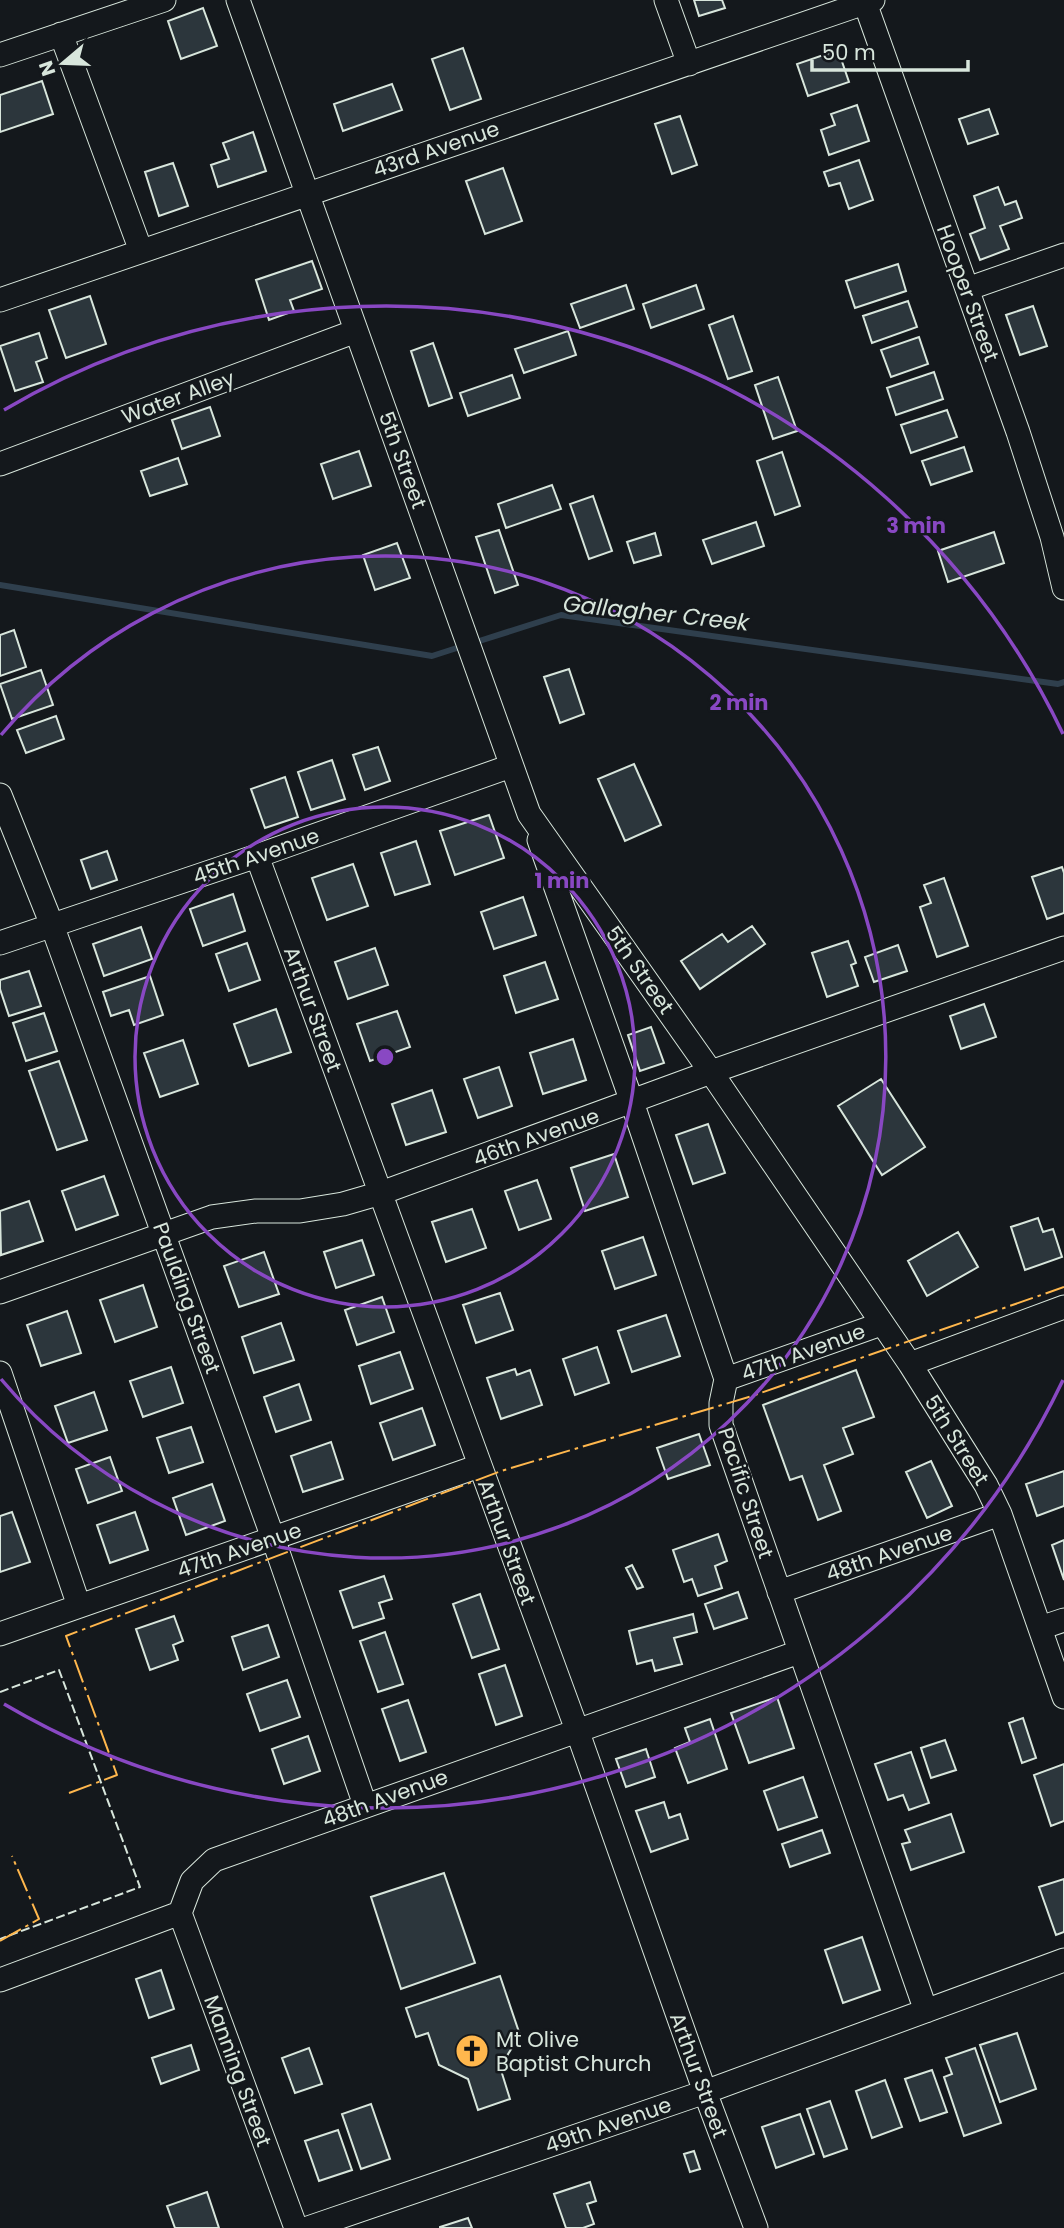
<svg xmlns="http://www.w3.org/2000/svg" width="1064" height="2228" viewBox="0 0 1064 2228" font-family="Poppins,sans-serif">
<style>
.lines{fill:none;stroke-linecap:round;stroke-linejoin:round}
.stream{stroke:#2f3f4d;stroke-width:6}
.building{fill:#2c363c;stroke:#d8e6dc;stroke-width:2}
.minor-casing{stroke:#d8e6dc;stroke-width:25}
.minor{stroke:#14181c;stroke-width:23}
.fence{stroke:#d8e6dc;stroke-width:2;stroke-dasharray:9 3.5;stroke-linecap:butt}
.power{stroke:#ffb74d;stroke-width:2;stroke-dasharray:24 5 3.5 5;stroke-linecap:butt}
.ring{fill:none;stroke:#8948c3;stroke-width:3.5}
.labels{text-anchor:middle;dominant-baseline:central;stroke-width:5;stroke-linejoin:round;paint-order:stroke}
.street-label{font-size:21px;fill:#d8e6dc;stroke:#14181c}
.poi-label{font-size:21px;fill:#d8e6dc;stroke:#14181c;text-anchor:start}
.water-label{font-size:23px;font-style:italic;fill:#d8e6dc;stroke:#14181c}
.centre{fill:#8948c3;stroke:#14181c;stroke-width:3.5}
.ring-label{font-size:21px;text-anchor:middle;font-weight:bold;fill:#8948c3;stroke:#14181c;stroke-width:5;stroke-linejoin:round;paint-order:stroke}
</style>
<rect width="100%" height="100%" fill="#14181c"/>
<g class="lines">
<path class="stream" d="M0,585L432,656L463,646
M473,643L561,615L1058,684L1064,682"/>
</g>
<path class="building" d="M694,0H722L725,8L699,16Z
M203,8L217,46L181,59L168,21Z
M463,48L481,99L450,110L432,59Z
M838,50L849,82L808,96L797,64Z
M42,81L53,114L0,132V95Z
M392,84L402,110L343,131L334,104Z
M857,105L869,141L829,155L821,130L835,125L831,114Z
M989,109L998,134L968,144L959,119Z
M680,116L697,165L672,174L655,124Z
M253,132L266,171L218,187L211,165L229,159L223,143Z
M859,160L873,200L849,209L840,183L829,186L824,172Z
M173,163L188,206L159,216L145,172Z
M503,168L522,221L485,234L466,181Z
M998,187L1005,205L1016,201L1022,218L1000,226L1009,249L980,260L970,234L985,228L974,196Z
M312,261L322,289L290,300L294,311L269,320L256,280Z
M898,264L906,291L855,308L846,281Z
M626,285L634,309L580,328L571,304Z
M696,285L704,309L651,328L643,304Z
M90,296L106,344L66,358L49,310Z
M908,301L917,327L872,343L863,316Z
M1033,306L1047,346L1020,355L1006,315Z
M733,316L752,371L728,379L709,325Z
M568,331L576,355L524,373L515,349Z
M39,333L47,358L36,362L43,382L15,391L0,346Z
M919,337L928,364L891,377L881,350Z
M433,343L452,398L429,406L411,351Z
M934,372L943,399L896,415L887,388Z
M512,375L520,398L468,416L460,393Z
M778,377L797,431L773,439L755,385Z
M210,407L220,436L182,449L172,420Z
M947,410L957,437L911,453L901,425Z
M964,447L972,471L931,485L922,461Z
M359,451L371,486L333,499L321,464Z
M782,452L800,506L775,515L757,461Z
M178,458L187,484L150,496L141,471Z
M552,485L561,509L506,528L498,504Z
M593,496L612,551L589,559L570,504Z
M756,522L764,546L712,564L703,540Z
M499,530L518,585L495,593L476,537Z
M994,532L1004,563L948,582L938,551Z
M655,533L661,555L634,563L627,542Z
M397,543L410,578L375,590L363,555Z
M14,630L26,667L0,676V635Z
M569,669L584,714L560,723L544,677Z
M41,670L53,705L12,719L0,684Z
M56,716L64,739L26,753L17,730Z
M378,747L390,781L365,790L353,755Z
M332,760L345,799L311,810L298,772Z
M634,764L661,825L625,841L598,779Z
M285,777L298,817L265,828L251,789Z
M489,815L504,858L455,875L440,831Z
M416,841L430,884L395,895L381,853Z
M107,851L117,880L91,889L81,860Z
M353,864L368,906L327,920L312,878Z
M1062,867L1064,873V913L1047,919L1032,877Z
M944,878L968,946L937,957L920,907L931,903L924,885Z
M233,894L245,931L203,946L190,909Z
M523,897L536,935L494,949L481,912Z
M752,926L765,944L700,989L681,961L722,934L728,942Z
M141,927L152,959L104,976L93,944Z
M848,941L856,963L851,965L858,986L827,997L812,953Z
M247,943L260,980L229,991L216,954Z
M898,945L907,971L874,982L865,957Z
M375,948L388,985L348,999L335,962Z
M545,962L558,999L516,1013L504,976Z
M29,971L41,1006L9,1016L0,989V980Z
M150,976L163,1015L134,1025L129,1010L111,1016L103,992Z
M984,1004L996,1037L961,1049L950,1016Z
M276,1009L291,1052L249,1066L234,1024Z
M397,1011L410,1047L370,1061L357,1024Z
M44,1013L57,1051L26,1061L13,1023Z
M651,1027L664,1063L640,1071L628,1035Z
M573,1039L586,1080L543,1094L530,1053Z
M183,1040L198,1084L160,1097L144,1053Z
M59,1061L87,1140L57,1150L29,1071Z
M499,1067L512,1106L478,1118L464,1079Z
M881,1079L925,1147L882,1175L838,1106Z
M432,1090L446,1132L406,1145L392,1104Z
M708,1124L725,1173L693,1184L676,1135Z
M614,1154L628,1197L585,1211L571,1168Z
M104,1176L118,1215L76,1230L62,1191Z
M537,1180L551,1219L519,1230L505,1191Z
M29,1201L43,1241L1,1255L0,1211Z
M472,1209L486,1248L446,1262L432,1222Z
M1038,1218L1043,1232L1053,1229L1062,1257L1025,1270L1011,1227Z
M958,1232L978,1267L927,1296L908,1261Z
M643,1237L656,1275L615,1289L602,1251Z
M362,1240L374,1275L336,1288L324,1252Z
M264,1252L279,1294L239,1307L224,1266Z
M143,1285L157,1327L115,1342L100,1300Z
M500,1293L513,1330L476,1343L463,1305Z
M382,1297L394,1332L357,1345L345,1310Z
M67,1311L81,1353L41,1366L27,1325Z
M666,1315L680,1356L632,1372L618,1331Z
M281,1323L294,1360L254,1373L242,1337Z
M597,1347L609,1383L575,1395L563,1359Z
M400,1352L413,1389L371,1404L359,1366Z
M171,1367L183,1403L143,1417L130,1381Z
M515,1369L517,1375L530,1370L542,1405L501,1419L487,1378Z
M856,1370L874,1417L843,1428L853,1454L824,1465L841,1511L818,1520L802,1476L790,1480L763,1405Z
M299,1384L311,1420L276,1432L264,1397Z
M94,1392L107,1430L68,1443L55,1406Z
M422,1408L435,1445L393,1460L380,1423Z
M191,1427L203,1462L169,1473L157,1438Z
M699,1434L710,1465L668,1479L657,1448Z
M331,1442L343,1479L303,1492L291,1456Z
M110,1457L122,1491L88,1503L76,1469Z
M931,1461L952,1506L927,1518L906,1472Z
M1064,1471V1506L1037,1516L1026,1484Z
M212,1484L225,1521L186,1535L173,1498Z
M12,1512L30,1562L0,1572V1516Z
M135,1512L148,1550L110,1563L97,1525Z
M718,1534L727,1561L715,1566L722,1588L698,1596L692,1579L684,1582L673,1550Z
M1064,1540V1580L1052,1545Z
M632,1565L643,1587L637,1589L626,1568Z
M384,1576L392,1599L379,1603L384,1618L353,1628L340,1591Z
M738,1592L747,1618L714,1629L705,1604Z
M480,1594L499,1649L472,1658L453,1604Z
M693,1614L697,1632L674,1638L682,1664L655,1671L652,1660L637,1664L629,1631Z
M174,1616L183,1641L173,1645L178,1660L150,1670L136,1629Z
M268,1625L279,1657L243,1670L232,1637Z
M385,1632L403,1684L378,1692L360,1641Z
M505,1665L522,1716L496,1725L479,1674Z
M287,1680L300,1717L260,1731L247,1694Z
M777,1697L794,1748L749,1763L731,1713Z
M408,1700L426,1752L400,1761L382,1709Z
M1023,1718L1036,1758L1022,1763L1009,1723Z
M710,1719L727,1769L688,1783L675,1748L690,1742L685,1728Z
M308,1736L320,1771L284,1784L272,1749Z
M945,1740L956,1770L931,1778L921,1748Z
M646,1749L655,1777L626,1787L616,1759Z
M911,1752L929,1803L909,1810L903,1795L888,1800L875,1764Z
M1064,1764V1821L1051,1826L1034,1775Z
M803,1777L817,1817L778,1830L764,1791Z
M664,1802L669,1818L680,1814L688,1839L651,1852L636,1811Z
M951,1814L964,1852L911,1870L902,1844L910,1842L905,1830Z
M822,1830L830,1853L790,1867L782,1844Z
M444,1873L475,1963L401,1989L371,1897Z
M1064,1879V1932L1056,1935L1039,1887Z
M862,1937L880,1990L843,2003L825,1950Z
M161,1970L174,2009L149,2018L136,1979Z
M500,1976L520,2035L500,2067L510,2099L478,2110L468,2079L439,2065L428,2033L416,2037L406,2008Z
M1017,2033L1036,2089L1000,2102L980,2045Z
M191,2045L199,2070L161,2084L152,2058Z
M309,2048L322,2084L295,2093L282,2058Z
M975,2048L1001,2123L964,2136L944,2077L952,2074L946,2058Z
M932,2070L947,2112L920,2121L905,2079Z
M885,2080L902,2127L872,2138L856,2091Z
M830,2101L847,2149L824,2157L807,2109Z
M371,2104L390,2159L361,2169L342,2114Z
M800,2114L814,2154L776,2168L762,2127Z
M338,2130L352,2170L319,2181L305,2141Z
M694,2151L700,2169L690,2172L684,2154Z
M590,2182L596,2201L587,2204L594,2224L583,2228H566L554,2194Z
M207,2192L219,2228H175L167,2206Z
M468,2218L472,2228H440V2227Z"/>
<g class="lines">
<defs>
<path id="minor" d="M238,0L529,814L711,1072L910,1364L986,1485L1000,1514L1064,1697
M666,0L689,64
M864,0L1018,432L1052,537L1064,588
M61,34L141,251
M0,55L164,0
M967,289L1064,255
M0,300L873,0
M0,464L356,331
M0,795L52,925L273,1538L365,1805
M539,840L632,1102L726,1379L721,1403V1425L926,2011
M257,856L577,1730L705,2092L756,2228
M0,943L257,856L511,766
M0,1292L212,1217L256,1211H300L343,1204L381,1193L711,1072L1064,948
M910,1364L1064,1307
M0,1373L79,1606
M726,1379L881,1324
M779,1592L1000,1514
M1040,1628L1064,1620
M0,1634L479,1466
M180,1913L296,2228
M0,1980L180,1913L192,1881L214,1860L799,1652
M308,2228L705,2092L1064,1960"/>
</defs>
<use href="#minor" class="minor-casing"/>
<use href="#minor" class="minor"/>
<path class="fence" d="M0,1692L59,1670L140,1887L0,1939"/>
<path class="power" d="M69,1793L117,1775L66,1636L501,1471L752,1396L1064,1287
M0,1941L39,1919L12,1856"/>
</g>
<g class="ring">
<circle cx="385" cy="1057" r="250"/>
<path d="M1 735A501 501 0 1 1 1 1379"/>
<path d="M1063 1380A751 751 0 0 1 4 1704M4 410A751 751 0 0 1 1063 734"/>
</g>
<defs>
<symbol id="church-disc" viewBox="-11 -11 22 22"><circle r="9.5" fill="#ffb74d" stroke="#14181c"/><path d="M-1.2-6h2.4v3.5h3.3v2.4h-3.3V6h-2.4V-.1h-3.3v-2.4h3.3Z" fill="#111"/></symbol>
</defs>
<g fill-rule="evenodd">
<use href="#church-disc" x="453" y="2032" width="38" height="38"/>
</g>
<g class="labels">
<g class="street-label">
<text transform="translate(436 149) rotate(-19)">43rd Avenue</text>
<text transform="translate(968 293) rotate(70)">Hooper Street</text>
<text transform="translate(178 397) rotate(-20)">Water Alley</text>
<text transform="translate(403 460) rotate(70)">5th Street</text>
<text transform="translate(256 856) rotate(-19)">45th Avenue</text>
<text transform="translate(640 970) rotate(55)">5th Street</text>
<text transform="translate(313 1009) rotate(70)">Arthur Street</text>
<text transform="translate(536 1137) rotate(-20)">46th Avenue</text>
<text transform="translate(187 1298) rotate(70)">Paulding Street</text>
<text transform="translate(803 1352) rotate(-20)">47th Avenue</text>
<text transform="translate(957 1440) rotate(58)">5th Street</text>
<text transform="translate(746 1493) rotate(72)">Pacific Street</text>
<text transform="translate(507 1542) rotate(70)">Arthur Street</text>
<text transform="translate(239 1550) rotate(-19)">47th Avenue</text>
<text transform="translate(889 1553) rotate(-19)">48th Avenue</text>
<text transform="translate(385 1798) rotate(-20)">48th Avenue</text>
<text transform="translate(238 2071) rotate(70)">Manning Street</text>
<text transform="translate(699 2075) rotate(70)">Arthur Street</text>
<text transform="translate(608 2125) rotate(-19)">49th Avenue</text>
</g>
<g class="poi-label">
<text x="496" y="2039">Mt Olive<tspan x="496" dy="24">Baptist Church</tspan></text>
</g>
<g class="water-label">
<text transform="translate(656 613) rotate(6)">Gallagher Creek</text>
</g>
</g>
<circle cx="385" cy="1057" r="10" class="centre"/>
<g class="ring-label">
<text x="916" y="533">3 min</text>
<text x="739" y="710">2 min</text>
<text x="562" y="888">1 min</text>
</g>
<g transform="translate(63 63) rotate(251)" stroke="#14181c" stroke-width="5" paint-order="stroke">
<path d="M0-5L12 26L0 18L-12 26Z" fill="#d8e6dc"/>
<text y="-10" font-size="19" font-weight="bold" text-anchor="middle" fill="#d8e6dc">N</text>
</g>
<path d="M812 60v10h156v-10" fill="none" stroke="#d8e6dc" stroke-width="3.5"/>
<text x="822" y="60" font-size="21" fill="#d8e6dc" stroke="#14181c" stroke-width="5" paint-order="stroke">50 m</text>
</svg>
